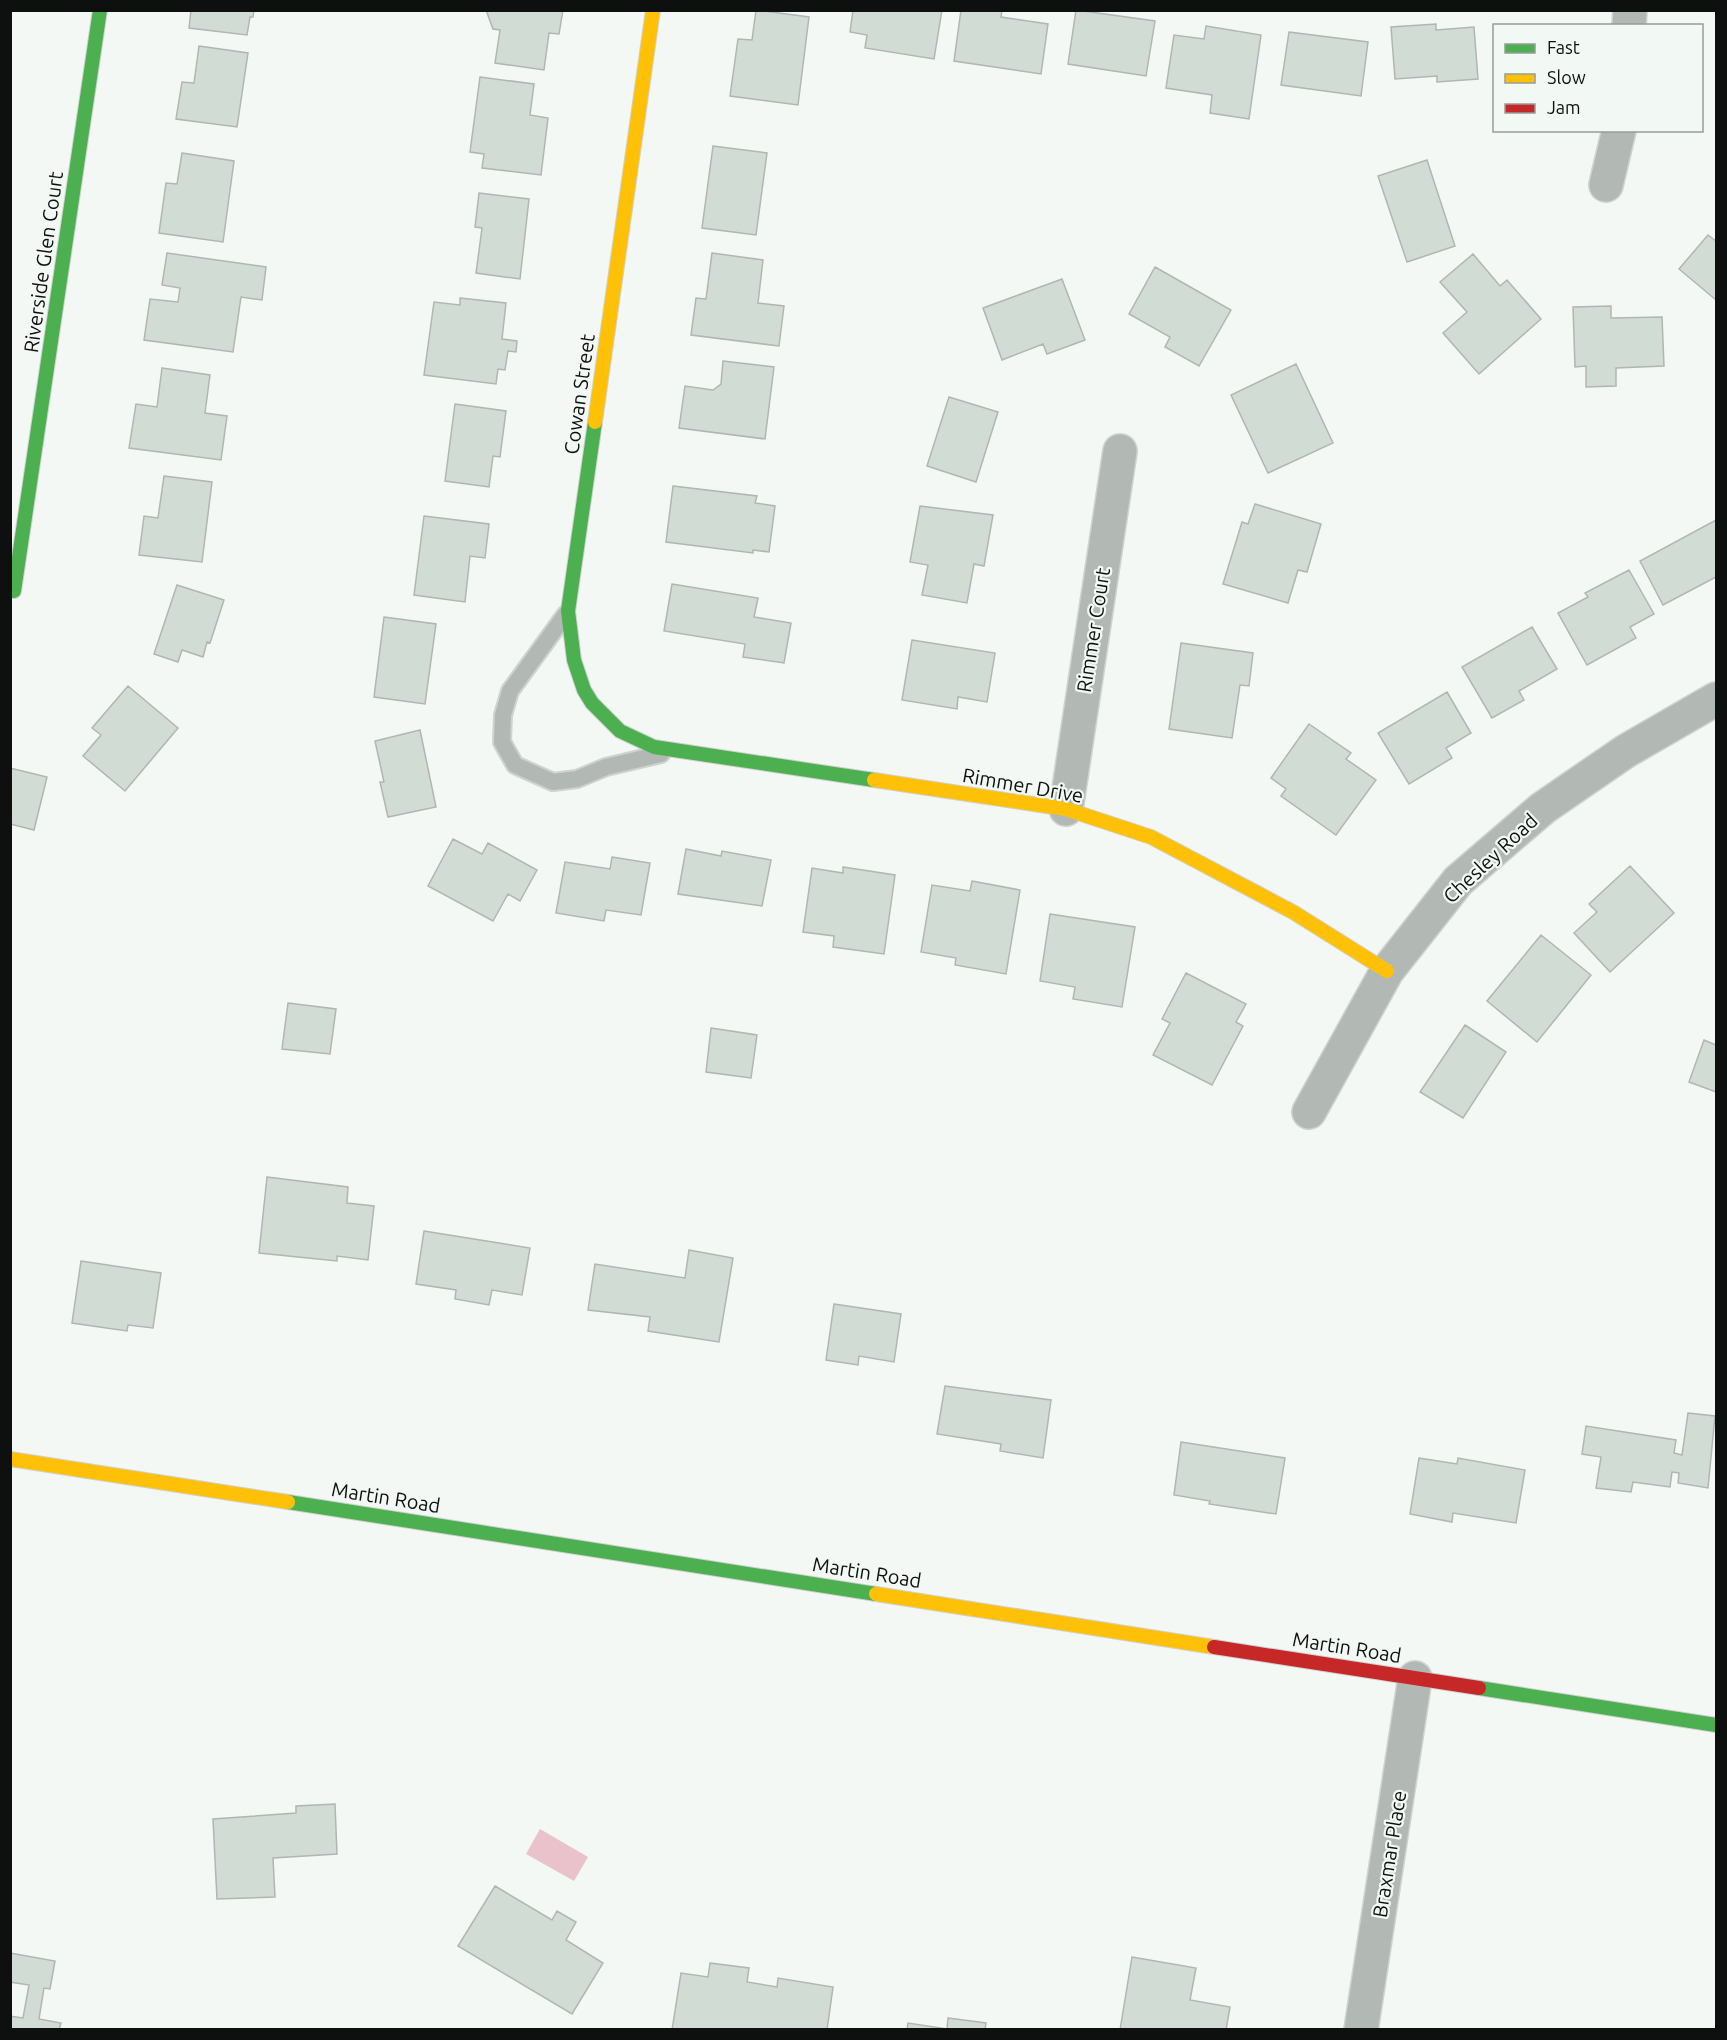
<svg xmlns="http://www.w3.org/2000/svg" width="1727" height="2040" viewBox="0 0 1727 2040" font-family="Ubuntu,sans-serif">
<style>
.water{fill:#e9c2cc}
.building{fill:#d0dcd4;stroke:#b2b5b4;stroke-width:1.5}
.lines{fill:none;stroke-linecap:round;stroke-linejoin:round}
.lane-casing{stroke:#cfd2d0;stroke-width:20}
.street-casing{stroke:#cfd2d0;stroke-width:36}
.fast-casing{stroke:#cfd2d0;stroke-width:16}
.slow-casing{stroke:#cfd2d0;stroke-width:16}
.jam-casing{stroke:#cfd2d0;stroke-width:16}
.lane{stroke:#b2b9b4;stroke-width:16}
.street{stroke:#b2b9b4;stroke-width:33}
.fast{stroke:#4caf50;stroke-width:14}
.slow{stroke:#ffc107;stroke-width:14}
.jam{stroke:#c62828;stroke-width:14}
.labels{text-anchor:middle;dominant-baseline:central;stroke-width:4.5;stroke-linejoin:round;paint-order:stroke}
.street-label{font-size:20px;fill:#0e100f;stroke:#f2f9f4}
</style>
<rect width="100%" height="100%" fill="#f3f8f5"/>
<path class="water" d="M540,1829L588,1857L574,1881L526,1854Z"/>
<path class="building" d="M191,10H254L253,17H250L247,35L189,28Z
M486,10H563L559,34L549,33L544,70L495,63L500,30L493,29Z
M756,10L809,17L798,105L730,96L738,39L752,40Z
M853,10H942L934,59L865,48L867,35L850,32Z
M961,10H1002L1001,17L1048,24L1041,74L954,61Z
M1076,10L1155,21L1146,76L1068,64Z
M1436,24V30L1474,27L1478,79L1437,82V76L1395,79L1391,27Z
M1206,26L1261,35L1249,119L1210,113L1212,95L1166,88L1174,35L1204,39Z
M1289,32L1368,42L1361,96L1281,85Z
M199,46L248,53L237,127L176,119L182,82L194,83Z
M480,77L534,84L530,115L548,118L541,175L482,168L484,154L470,152Z
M713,146L767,153L756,235L702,228Z
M182,153L234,161L223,242L159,233L166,183L177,184Z
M1427,160L1455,246L1407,262L1378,176Z
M479,193L529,199L520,279L476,273L482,228L475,227Z
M1708,235L1716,241V300L1679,269Z
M167,253L266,267L262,300L241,297L233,352L144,340L150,299L178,302L180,288L162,285Z
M712,253L763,260L758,303L784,306L779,346L691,335L696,298L706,299Z
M1473,254L1500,286L1507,280L1541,319L1479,374L1443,333L1467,312L1440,282Z
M1155,267L1231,310L1199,366L1165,347L1170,337L1129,314Z
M1062,279L1085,340L1047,354L1043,344L1002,360L983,308Z
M460,298L506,303L502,339L517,341L516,352L508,351L505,370L498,369L496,384L424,375L434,302L460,305Z
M1611,306V318L1662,317L1664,366L1616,368V386L1586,387V366L1575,367L1573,307Z
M723,361L774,367L765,439L679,428L685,386L713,390L721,384Z
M1296,364L1333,443L1268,473L1231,395Z
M162,368L210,375L205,413L227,416L221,460L129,448L136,404L157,407Z
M949,397L998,412L976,482L927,466Z
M455,404L506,411L500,457L493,456L489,487L445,481Z
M164,476L212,482L202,562L139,555L144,516L158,518Z
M673,486L757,496L755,503L775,506L769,552L753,550V553L666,542Z
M1255,504L1321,524L1307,572L1298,570L1288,603L1223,584L1242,522L1248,524Z
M920,506L993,515L984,566L974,564L967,603L922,595L928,565L910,562Z
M424,516L489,524L485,558L470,556L465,602L414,595Z
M1716,520V577L1663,605L1640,561Z
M1629,570L1654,614L1630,627L1636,638L1587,665L1558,613L1588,597L1585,593Z
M672,584L758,598L754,617L791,623L784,663L743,657L745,644L664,631Z
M177,585L224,600L210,643L207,642L203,657L182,650L178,662L154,654Z
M384,617L436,624L425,704L374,697Z
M1532,627L1557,669L1519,691L1524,700L1492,718L1462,667Z
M912,640L995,653L987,702L958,697L957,709L902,700Z
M1181,643L1253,653L1249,686L1240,685L1232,738L1169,729Z
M128,686L178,728L125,791L83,756L101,735L92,728Z
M1447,692L1471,733L1446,748L1452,758L1409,784L1378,733Z
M1309,724L1351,753L1346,759L1376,780L1336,835L1281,796L1286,789L1271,778Z
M420,730L436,807L388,817L380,782H384L375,741Z
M10,768L47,777L34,830L10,824Z
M453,839L482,854L488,843L537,870L520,901L508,894L493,921L428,886Z
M686,849L721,856L722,851L771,860L762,906L678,894Z
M612,857L650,863L641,915L606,910L604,921L556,913L565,862L610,869Z
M1630,866L1674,913L1610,972L1574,933L1597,912L1589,904Z
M843,867L895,875L884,954L833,947L834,936L803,932L812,868L843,873Z
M972,881L1020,890L1006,974L955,965L956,958L921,952L932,885L970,891Z
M1050,914L1135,927L1122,1007L1073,999L1075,987L1040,981Z
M1541,935L1591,975L1537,1042L1487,1001Z
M1186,973L1246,1004L1236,1022L1243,1026L1212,1085L1153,1055L1170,1023L1162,1019Z
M288,1003L336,1009L330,1054L282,1049Z
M1465,1025L1506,1052L1463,1118L1420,1092Z
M711,1028L757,1035L751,1078L706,1072Z
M1704,1040L1716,1045V1092L1689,1082Z
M267,1177L348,1187L347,1203L374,1206L368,1260L337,1256V1261L259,1253Z
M424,1231L530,1248L522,1295L492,1290L489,1305L455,1299L456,1290L416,1284Z
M689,1250L733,1258L719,1342L648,1331L650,1317L588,1310L595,1264L685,1278Z
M81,1261L161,1273L153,1328L128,1325L127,1331L72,1323Z
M834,1304L901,1314L894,1362L859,1356L858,1365L826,1360Z
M945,1386L1051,1400L1043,1458L1000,1451L1001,1444L937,1434Z
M1688,1413L1715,1416L1708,1488L1678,1483L1679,1473L1672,1472L1670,1487L1633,1482L1631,1492L1596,1488L1601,1457L1582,1454L1586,1426L1676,1440L1674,1453L1682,1455Z
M1181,1442L1285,1458L1276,1514L1209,1504L1210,1501L1174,1495Z
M1419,1458L1457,1464L1458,1458L1525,1470L1516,1523L1453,1513L1452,1522L1410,1514Z
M335,1804L337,1854L273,1858L275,1897L217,1899L213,1819L296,1813V1806Z
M495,1886L552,1920L557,1911L576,1922L566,1940L603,1963L572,2014L458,1946Z
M10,1953L55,1961L50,1989L44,1988L39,2019L61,2023L59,2030H10V2016L23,2018L29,1985L10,1982Z
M1132,1957L1196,1968L1190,2000L1230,2007L1226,2030H1120Z
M710,1963L749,1968L747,1982L777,1987L778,1978L833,1987L827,2030H672L681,1973L708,1977Z
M948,2018L986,2023L985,2030H907L908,2023L947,2029Z"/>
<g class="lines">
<defs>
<path id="lane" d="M566,614L510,691L503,715L502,742L515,765L553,782L577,779L606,767L661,754"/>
<path id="street" d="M1629,26L1630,10
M1606,185L1619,130
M1066,809L1120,451
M1309,1112L1387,971L1458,881L1543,808L1626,751L1716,699
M1361,2030L1415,1678"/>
<path id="fast" d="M595,422L568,611L574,660L584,690L592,703L620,731L654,747L874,780
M14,591L100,10
M288,1502L876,1594
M1479,1688L1716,1725"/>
<path id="slow" d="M595,422L653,10
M874,780L1066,809L1151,837L1293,912L1387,971
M10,1459L288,1502
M876,1594L1214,1647"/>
<path id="jam" d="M1214,1647L1479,1688"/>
</defs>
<use href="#lane" class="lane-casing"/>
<use href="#street" class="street-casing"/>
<use href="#fast" class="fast-casing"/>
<use href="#slow" class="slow-casing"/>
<use href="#jam" class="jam-casing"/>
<use href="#lane" class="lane"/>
<use href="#street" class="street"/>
<use href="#fast" class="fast"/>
<use href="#slow" class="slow"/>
<use href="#jam" class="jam"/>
</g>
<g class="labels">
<g class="street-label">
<text transform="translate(43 262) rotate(-82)">Riverside Glen Court</text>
<text transform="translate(579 394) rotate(-82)">Cowan Street</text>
<text transform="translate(1093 630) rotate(-81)">Rimmer Court</text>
<text transform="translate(1023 785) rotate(10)">Rimmer Drive</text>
<text transform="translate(1490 858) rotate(-43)">Chesley Road</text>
<text transform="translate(386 1497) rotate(9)">Martin Road</text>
<text transform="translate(867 1572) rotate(9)">Martin Road</text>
<text transform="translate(1347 1647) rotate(9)">Martin Road</text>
<text transform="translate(1389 1854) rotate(-81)">Braxmar Place</text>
</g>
</g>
<rect width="1727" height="2040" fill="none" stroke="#0e100f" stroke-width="24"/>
<rect x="1493" y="24" width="210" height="108" fill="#f2f9f4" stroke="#979c98" stroke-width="1.5"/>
<rect x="1505" y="44" width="30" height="9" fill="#4caf50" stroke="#979c98" stroke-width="1.5"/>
<text x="1547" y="54" font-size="18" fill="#0e100f">Fast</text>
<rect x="1505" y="74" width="30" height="9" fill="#ffc107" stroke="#979c98" stroke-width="1.5"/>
<text x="1547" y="84" font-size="18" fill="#0e100f">Slow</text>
<rect x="1505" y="104" width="30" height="9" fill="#c62828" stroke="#979c98" stroke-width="1.5"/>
<text x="1547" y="114" font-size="18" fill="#0e100f">Jam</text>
</svg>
